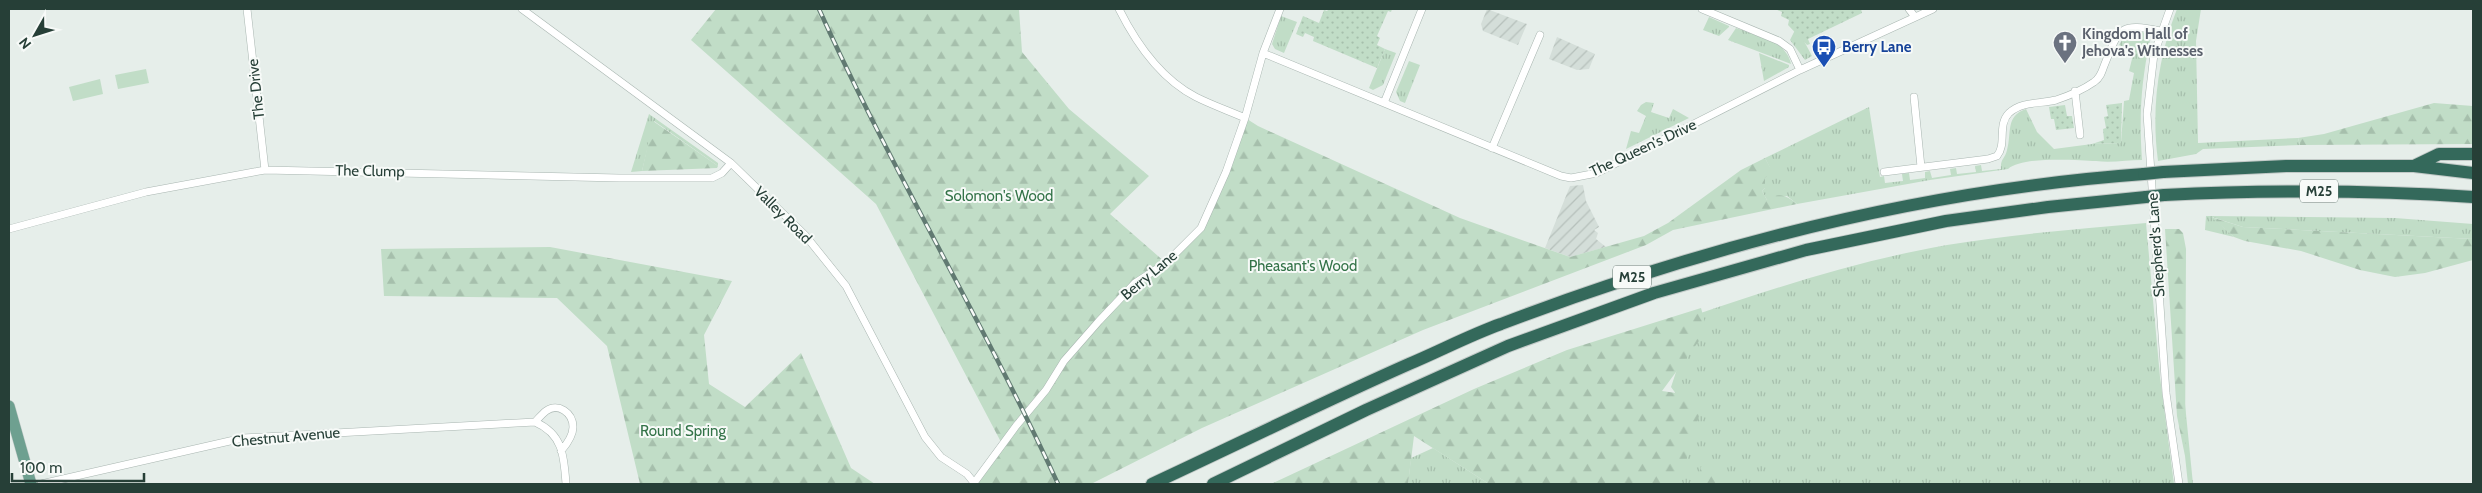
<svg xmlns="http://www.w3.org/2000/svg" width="2482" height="493" viewBox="0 0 2482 493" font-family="Cabin,sans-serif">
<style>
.industrial{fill:url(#industrial-furrows)}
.grass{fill:url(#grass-tufts)}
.forest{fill:url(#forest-firs)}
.garden{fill:url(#garden-dots)}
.pitch{fill:#c1ddc7}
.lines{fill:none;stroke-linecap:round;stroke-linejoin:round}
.street-casing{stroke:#a9b6b1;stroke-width:8}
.primary-casing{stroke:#c2c9c7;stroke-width:12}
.highway-casing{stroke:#c2c9c7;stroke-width:14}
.street{stroke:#fff;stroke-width:7}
.primary{stroke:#6ea090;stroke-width:11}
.highway{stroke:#34695b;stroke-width:12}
.rail-casing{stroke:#617a72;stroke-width:4.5}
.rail{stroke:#f7faf8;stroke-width:2.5;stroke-dasharray:8;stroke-linecap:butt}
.highway-bridge-casing{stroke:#c2c9c7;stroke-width:14;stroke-linecap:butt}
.highway-bridge{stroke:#34695b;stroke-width:12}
.labels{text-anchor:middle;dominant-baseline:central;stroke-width:4;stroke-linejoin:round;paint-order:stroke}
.shield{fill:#f7faf8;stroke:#657771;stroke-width:1}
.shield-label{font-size:14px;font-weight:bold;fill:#263f37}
.worship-label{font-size:15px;font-weight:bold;fill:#5b616d;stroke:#f7faf8;text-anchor:start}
.transit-label{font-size:15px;font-weight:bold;fill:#164399;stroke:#f7faf8;text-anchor:start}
.street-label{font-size:15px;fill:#263f37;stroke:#f7faf8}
.park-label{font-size:15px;fill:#337348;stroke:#f7faf8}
</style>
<defs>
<pattern id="industrial-furrows" width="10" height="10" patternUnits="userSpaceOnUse" patternTransform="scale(1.25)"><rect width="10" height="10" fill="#d4ded9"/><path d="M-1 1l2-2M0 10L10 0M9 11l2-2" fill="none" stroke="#b6c0bb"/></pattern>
<pattern id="grass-tufts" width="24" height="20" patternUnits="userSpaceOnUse" patternTransform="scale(1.25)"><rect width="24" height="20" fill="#c1ddc7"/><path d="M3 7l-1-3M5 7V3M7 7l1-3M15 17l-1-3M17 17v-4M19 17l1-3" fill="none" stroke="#a6bfac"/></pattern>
<pattern id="forest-firs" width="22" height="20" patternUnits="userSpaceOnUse" patternTransform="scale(1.25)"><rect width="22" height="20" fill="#c1ddc7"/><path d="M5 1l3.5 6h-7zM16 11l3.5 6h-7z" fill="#a6bfac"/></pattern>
<pattern id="garden-dots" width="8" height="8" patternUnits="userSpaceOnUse" patternTransform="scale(1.25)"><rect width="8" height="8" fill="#c1ddc7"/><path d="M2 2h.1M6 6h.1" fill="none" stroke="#a6bfac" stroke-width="1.8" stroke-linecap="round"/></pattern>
</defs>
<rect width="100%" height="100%" fill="#e6eeea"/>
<path class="industrial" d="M1487,9L1527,24L1518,45L1483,31L1481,24Z
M1557,37L1595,54L1589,69L1577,70L1549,59Z
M1583,185L1586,201L1599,227L1594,230L1598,233L1596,239L1606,247L1570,257L1545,248L1570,186Z"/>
<path class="grass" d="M2177,9H2201L2196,41L2198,143L2298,138L2300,145L2203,149L2196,154L2158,161C2151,109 2158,57 2177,9Z
M1281,16L1297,22L1284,53L1275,49L1272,44Z
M1709,17L1729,26V27L1719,36L1703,30Z
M1736,28C1756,35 1786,40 1791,64L1728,40Z
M1795,30L1804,41L1812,56L1805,60L1790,40Z
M2136,31L2143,32L2150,40C2141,83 2139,116 2142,160C2128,160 2111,163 2096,161C2076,160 2023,156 2008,169L1930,180L1797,204L1787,196L1767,200L1762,191L1765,188V178L1770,168L1765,158L1869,107L1880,177L1884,176L1885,183L1903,181L1902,174L1909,173L1910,180L1925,178V172L1930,171L1932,178L1951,175L1950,169L1956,168L1957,174L1976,172L1975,166L1981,165L1982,171L2001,169C2000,159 2005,159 2007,150C2012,133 2005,116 2026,109L2037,132L2054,149L2092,144L2121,143L2124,101L2129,100L2134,73L2129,71L2134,51L2119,45L2125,35Z
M1385,49L1396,53L1383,85L1373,90L1369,88Z
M1759,53L1789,65V67L1764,81Z
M1409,61L1420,65L1405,103L1400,101L1396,92Z
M1646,102L1654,103L1651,112L1669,118L1673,109L1689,118L1626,149L1631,131L1639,133L1646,116L1637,111L1641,105Z
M649,114L718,163V166L654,121L642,171L631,172Z
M2206,216L2395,218L2473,224V239L2243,227L2212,217L2234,237L2205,230Z
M2146,223L2160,377L2174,484H1679L1685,406L1671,387L1695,315C1777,287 1861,260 1947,245C2012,234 2080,229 2146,223Z
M2185,404L2193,484H2188L2185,456Z
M1433,448L1489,484H1408L1411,458Z"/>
<path class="forest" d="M716,9H1019L1022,52L1069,109L1149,176L1110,214L1166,263L1201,228L1218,199L1247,119L1258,126L1460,218L1570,257L1644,236L1668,223L1741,170L1765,158L1772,171L1765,178V188L1762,191L1767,200C1779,191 1787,196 1797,204L1673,230L1646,245L1423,330L1202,428L1091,484H979L976,480L1002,444L876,204L691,40Z
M2434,103L2473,106V144L2300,145L2298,138L2324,134Z
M653,121L718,166L717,168L642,171Z
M2211,217L2243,227L2473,239V260L2425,273L2395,277L2360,270L2301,251L2245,241L2234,237Z
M2165,229H2179L2183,233L2186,249L2185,456L2177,416Z
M550,247L732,281L704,335L709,384L745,407L801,353L851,468L875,484H640L607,346L557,298L384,296L381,249Z
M1701,308L1707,330L1662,391L1690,395L1701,409L1679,484H1489L1414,436L1408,484H1271L1474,389L1567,350Z
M1702,464L1729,484H1696Z"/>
<path class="garden" d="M1329,9H1392L1391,12L1388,11L1377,36L1380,38L1377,45L1385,49L1377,68L1313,41L1314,37L1305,33L1303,37L1296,34L1303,16L1319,23L1324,10L1327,11Z
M1775,9H1861L1862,13L1808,39L1810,44L1807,45L1788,25L1789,20L1781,16L1782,12Z
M2122,103L2121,143L2092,144L2104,140L2103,129L2106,128L2104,117L2108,116L2106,105Z
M2065,105L2067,116H2072L2074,128L2056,130L2054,119H2051L2049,107Z"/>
<path class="pitch" d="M146,69L149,83L118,89L115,75Z
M100,79L103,94L73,101L69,87Z"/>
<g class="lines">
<defs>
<path id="street" d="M247,9L265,170
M522,9L731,163L805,235L846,286L925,437L941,457L967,474L975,484
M1119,9C1136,43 1161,79 1196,97C1212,105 1229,111 1245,118
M1702,9L1779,41L1790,49L1800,70
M1909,9L1915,17
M2170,9L2154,54L2147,114L2166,393L2179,484
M1263,53L1561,176L1571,178L1597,173L1800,70L1933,9
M2075,91L2080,135
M1914,97L1921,167
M1384,103L1422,9
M1492,148L1540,35
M1884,172L1988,159L1997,156C2007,144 1997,125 2009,113C2022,101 2040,104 2056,100C2068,96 2084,89 2094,82C2100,78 2102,72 2104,66C2119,29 2118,22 2160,31
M9,229L146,192L265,170L619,178H712L722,173L731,163
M535,422C538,419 542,414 546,411C558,402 573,413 573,427C573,436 567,444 561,451
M974,483L1016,426L1046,390L1064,361L1099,321L1135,283L1166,263L1201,228L1226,172L1245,118L1263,53L1280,9
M41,484L243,438L535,422C563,434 564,456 566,484"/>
<path id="primary" d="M9,406L31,484"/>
<path id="highway" d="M2414,166L2439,154H2473
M2163,172L2286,166H2414L2473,173
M2164,195C2268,190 2370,190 2473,197
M1152,484C1238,444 1323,402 1409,364C1440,351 1470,335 1501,324C1708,245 1923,190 2144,174
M1213,484L1366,410L1508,346L1654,293L1806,250L1946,221L2048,207L2146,197"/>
</defs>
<use href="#street" class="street-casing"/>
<use href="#primary" class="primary-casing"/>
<use href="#highway" class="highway-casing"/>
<use href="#street" class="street"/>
<use href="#primary" class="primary"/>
<use href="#highway" class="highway"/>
<defs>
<path id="rail" d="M819,9C892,171 984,323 1058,484"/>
</defs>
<use href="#rail" class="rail-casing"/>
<use href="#rail" class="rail"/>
<defs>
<path id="highway-bridge" d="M2144,174L2163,172
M2146,197L2164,195"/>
</defs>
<use href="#highway-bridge" class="highway-bridge-casing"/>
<use href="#highway-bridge" class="highway-bridge"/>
</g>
<defs>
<symbol id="church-pin" viewBox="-11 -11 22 30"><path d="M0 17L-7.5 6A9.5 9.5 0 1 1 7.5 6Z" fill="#6b7280" stroke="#f7faf8"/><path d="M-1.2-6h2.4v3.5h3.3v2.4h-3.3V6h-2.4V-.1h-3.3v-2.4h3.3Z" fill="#fff"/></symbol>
<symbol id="bus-pin" viewBox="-11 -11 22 30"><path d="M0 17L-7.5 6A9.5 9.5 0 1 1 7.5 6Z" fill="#1a4fb4" stroke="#f7faf8"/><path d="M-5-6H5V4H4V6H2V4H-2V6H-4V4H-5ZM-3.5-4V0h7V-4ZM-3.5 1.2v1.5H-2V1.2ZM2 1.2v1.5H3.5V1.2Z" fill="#fff"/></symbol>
</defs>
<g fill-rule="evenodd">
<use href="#church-pin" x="2051" y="29" width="28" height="38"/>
<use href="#bus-pin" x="1810" y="33" width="28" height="38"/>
</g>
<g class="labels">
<g class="shield">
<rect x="2300" y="179.5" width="38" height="23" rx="4"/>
<rect x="1613" y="265.5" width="38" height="23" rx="4"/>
</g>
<g class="shield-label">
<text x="2319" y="191">M25</text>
<text x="1632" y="277">M25</text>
</g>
<g class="worship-label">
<text x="2082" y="34">Kingdom Hall of<tspan x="2082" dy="17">Jehova's Witnesses</tspan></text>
</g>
<g class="transit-label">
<text x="1842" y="47">Berry Lane</text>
</g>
<g class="street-label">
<text transform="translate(256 89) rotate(-96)">The Drive</text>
<text transform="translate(1643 148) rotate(-25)">The Queen's Drive</text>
<text transform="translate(370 171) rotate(1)">The Clump</text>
<text transform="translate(783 215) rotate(45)">Valley Road</text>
<text transform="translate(2156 245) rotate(-94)">Shepherd's Lane</text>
<text transform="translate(1149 275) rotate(-40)">Berry Lane</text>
<text transform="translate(286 437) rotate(-5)">Chestnut Avenue</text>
</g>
<g class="park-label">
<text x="999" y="196">Solomon's Wood</text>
<text x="1303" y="266">Pheasant's Wood</text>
<text x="683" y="431">Round Spring</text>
</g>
</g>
<rect width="2482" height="493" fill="none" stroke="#263f37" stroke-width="20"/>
<g transform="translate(35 35) rotate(231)" stroke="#f7faf8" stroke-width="4" paint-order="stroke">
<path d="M0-4L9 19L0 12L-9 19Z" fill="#263f37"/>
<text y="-8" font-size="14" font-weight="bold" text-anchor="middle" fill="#263f37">N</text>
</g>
<path d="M12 473v8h132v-8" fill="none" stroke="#263f37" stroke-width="2.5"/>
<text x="20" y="473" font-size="15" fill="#263f37" stroke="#f7faf8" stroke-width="4" paint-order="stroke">100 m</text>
</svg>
